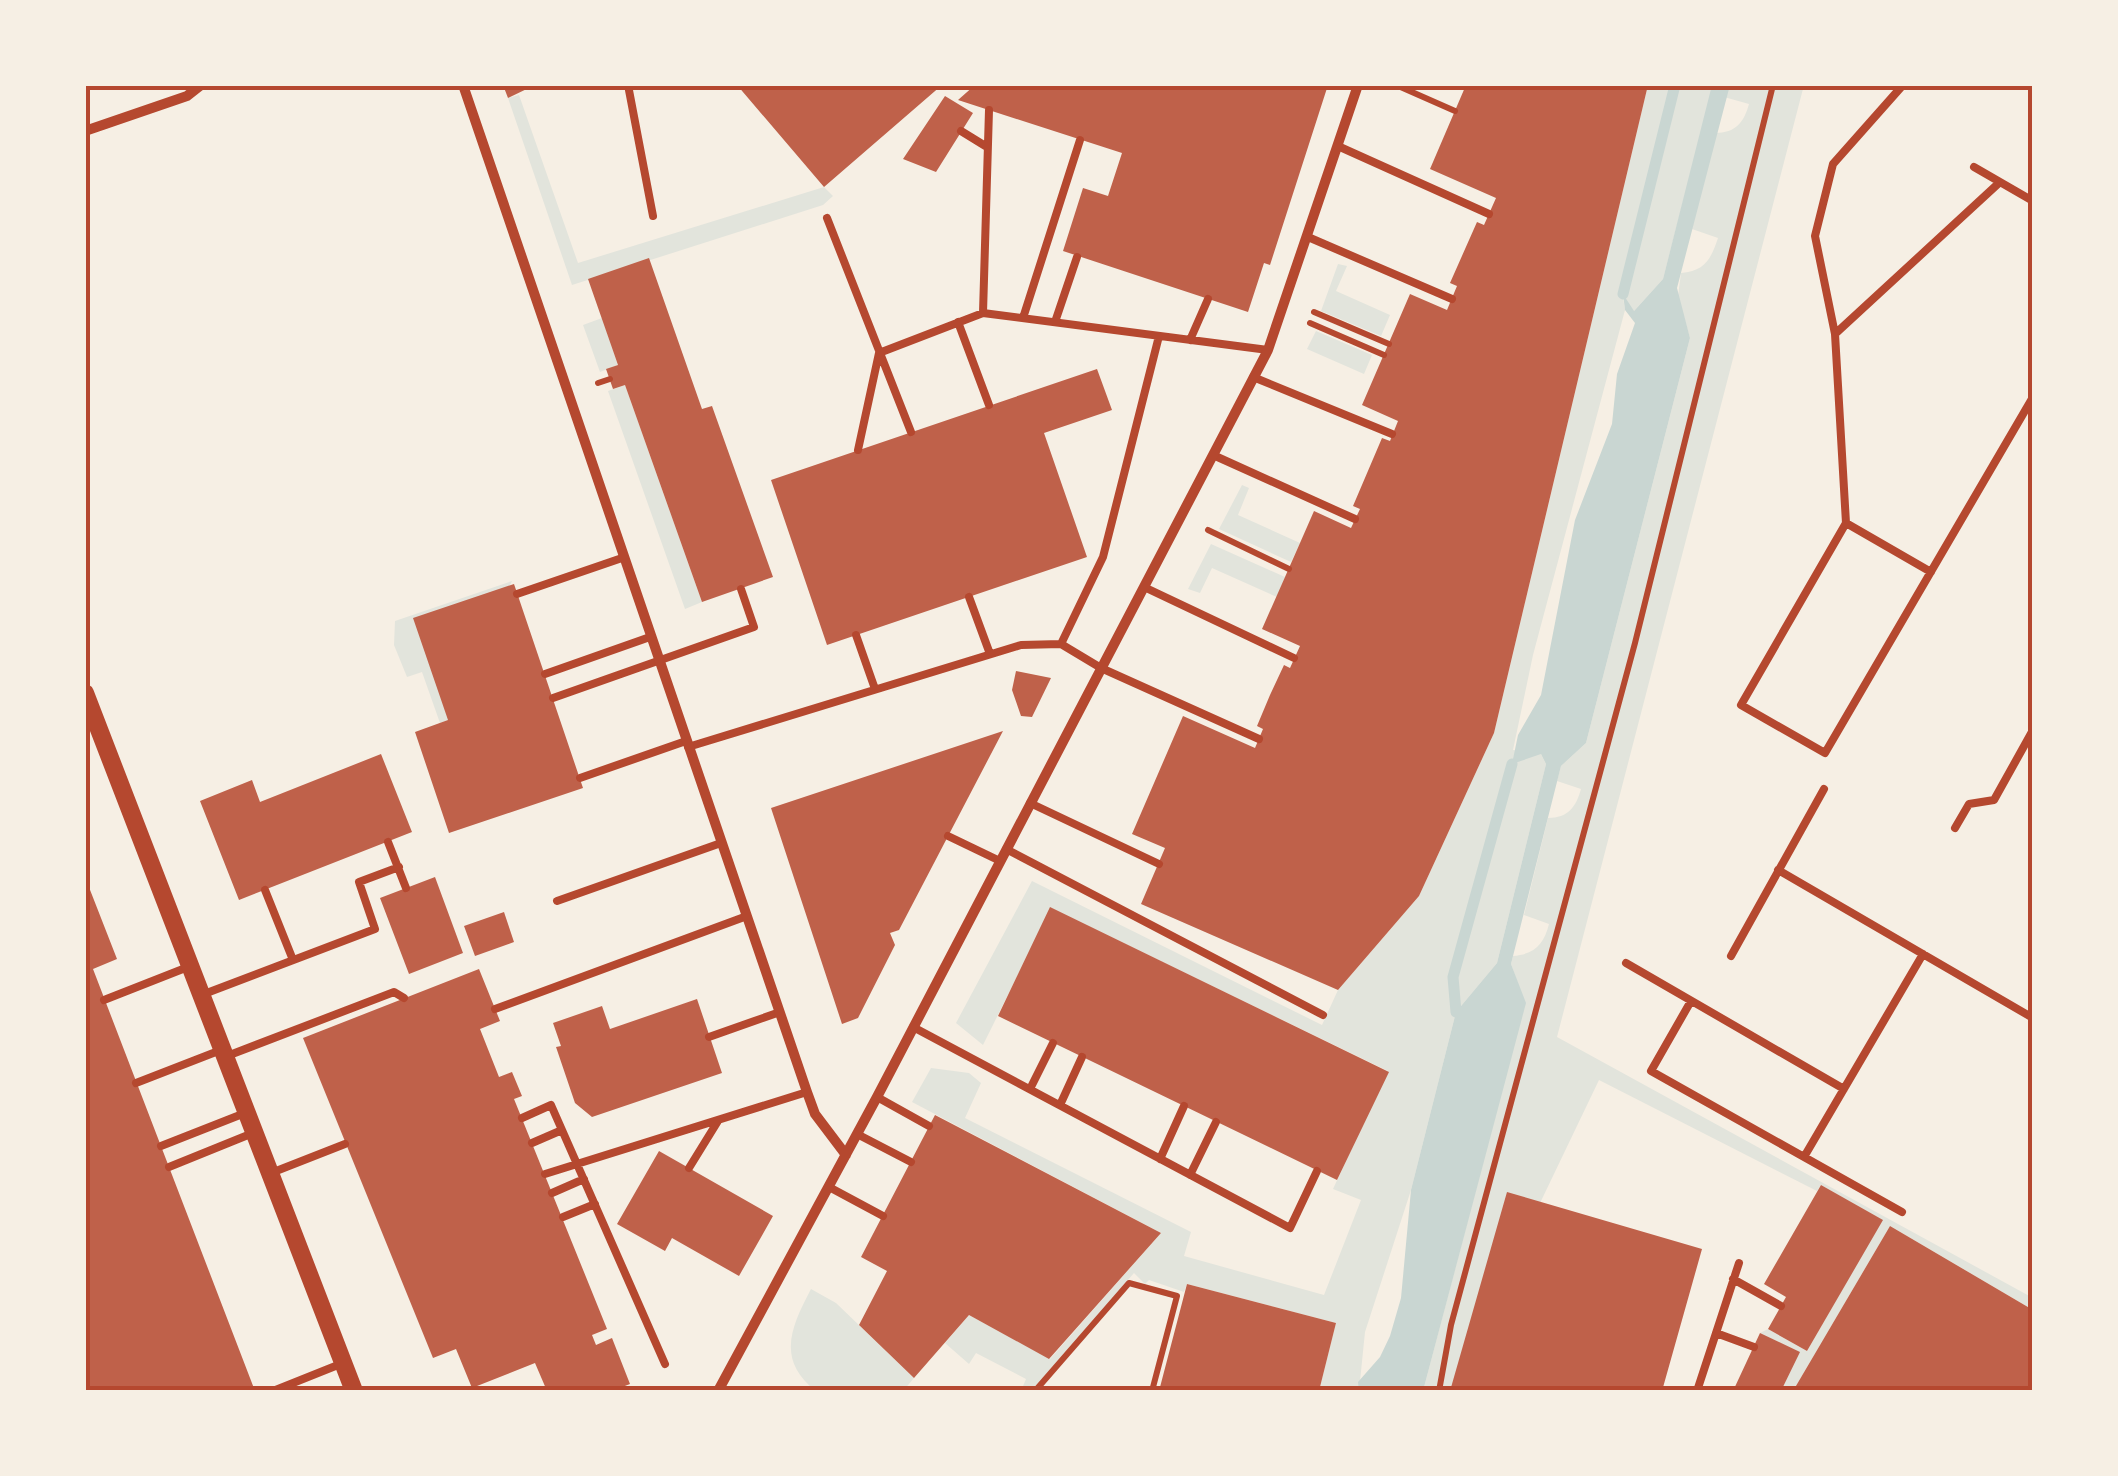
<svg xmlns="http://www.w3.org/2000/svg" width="2118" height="1476" viewBox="0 0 2118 1476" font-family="Rubik,sans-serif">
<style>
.green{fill:#e2e4dc}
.water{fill:#c9d6d2}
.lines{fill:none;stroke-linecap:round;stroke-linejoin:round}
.stream{stroke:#c9d6d2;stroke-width:11}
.building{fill:#bf614a}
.path{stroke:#b5482f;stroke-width:6}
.service{stroke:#b5482f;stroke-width:8}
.minor{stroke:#b5482f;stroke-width:10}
.tertiary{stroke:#b5482f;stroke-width:18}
.neatline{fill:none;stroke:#b5482f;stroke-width:4}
</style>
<rect width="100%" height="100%" fill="#f6efe4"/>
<path class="green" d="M1648,85H1712V90L1663,279L1633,312L1623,297L1625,310L1533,655L1513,750L1541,754L1546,764L1497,963L1456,1012L1411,1190L1365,1332L1359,1391H1319L1336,1323L1187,1284L1184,1292L1149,1280L1145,1284L1134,1273L1031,1391H1021L1026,1379L976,1353L969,1364L945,1343L969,1315L1050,1359L1161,1233L912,1102L931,1068L969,1073L981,1083L965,1118L1191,1232L1184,1256L1324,1295L1361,1200L1333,1189L1388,1071L1051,908L983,1045L956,1023L1032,881L1322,1025L1338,990L1419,896L1494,733Z
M1730,85H1804L1557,1037L2033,1298V1310L1890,1226L1793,1391H1781L1799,1352L1760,1333L1768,1329L1807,1351L1882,1220L1821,1185L1817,1191L1599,1080L1450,1391H1423L1525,1003L1511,964L1513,956C1535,954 1544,944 1549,924L1524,915L1548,818C1568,818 1576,807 1581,789L1557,781L1561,766L1586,743L1690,338L1678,296L1681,273C1705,271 1711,259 1718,238L1692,229L1715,133C1736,133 1744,122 1749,104L1724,97Z
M519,95L578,263L824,187L833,196L823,205L572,285L508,98Z
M1338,264L1347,266L1336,291L1390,315L1381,336L1321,311Z
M602,318L618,365L600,372L583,325Z
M1316,331L1372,355L1364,374L1307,349Z
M625,385L702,602L685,609L608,391Z
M1242,485L1249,488L1238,515L1300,543L1291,562L1219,529Z
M1211,544L1285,577L1277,597L1212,568L1200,593L1188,589Z
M512,581L448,720L440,723L422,672L407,677L394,645L395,621Z
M811,1289L836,1303L914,1378L903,1391H816C776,1360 791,1327 811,1289Z"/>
<path class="water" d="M1712,85H1730L1677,288L1690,338L1586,743L1561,766L1511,964L1526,1003L1423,1391H1359L1358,1382L1380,1357L1390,1336L1401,1298L1411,1190L1456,1012L1497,963L1546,764L1541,754L1512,764L1518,735L1541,695L1575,520L1612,424L1617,374L1635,323L1625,310L1623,294L1634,311L1663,279Z"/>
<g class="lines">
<path class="stream" d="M1623,294L1675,85
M1456,1012L1453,977L1512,764"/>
</g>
<path class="building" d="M503,85H535L508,98Z
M737,85H942L824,187Z
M975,85H1328L1270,265L1264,263L1248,312L1063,251L1083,188L1108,196L1122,153L958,100Z
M1466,85H1648L1494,733L1419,896L1338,990L1141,904L1165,848L1132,834L1183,716L1255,748L1263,729L1257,726L1270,695L1284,665L1290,668L1300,646L1262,629L1300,543L1314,511L1351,528L1360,509L1353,506L1382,438L1390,441L1398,421L1362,405L1410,294L1447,310L1457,286L1450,283L1477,222L1484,225L1496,198L1430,169Z
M945,96L973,113L936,172L903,159Z
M649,258L702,409L712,406L773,577L702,602L625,385L613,389L606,369L618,365L588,279Z
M1097,369L1112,410L1044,433L1087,557L827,645L771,480Z
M514,584L583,788L449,833L415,732L448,720L413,618Z
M1016,671L1051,678L1032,717L1021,716L1012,690Z
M1003,731L899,930L890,933L895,945L858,1018L842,1024L771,808Z
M381,754L412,832L239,900L200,801L252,780L260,802Z
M85,877L117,959L93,969L255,1391H85Z
M435,877L463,953L409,974L380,898Z
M1050,907L1389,1072L1337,1180L998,1016Z
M504,912L514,942L475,956L464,926Z
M479,969L500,1021L480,1029L499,1077L512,1072L522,1096L514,1099L607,1329L592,1335L596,1345L612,1338L630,1384L612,1391H547L535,1363L472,1388L456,1349L433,1358L303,1038Z
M697,999L722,1073L592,1117L575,1103L556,1047L561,1046L553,1023L602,1006L610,1029Z
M935,1115L1161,1233L1049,1359L969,1315L914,1378L859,1325L887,1271L861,1257Z
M659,1151L773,1216L739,1276L672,1238L665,1251L617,1224Z
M1821,1185L1883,1220L1807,1351L1768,1329L1786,1297L1764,1284Z
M1507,1192L1702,1249L1662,1391H1603L1586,1386L1585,1391H1450Z
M1890,1226L2033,1310V1391H1793Z
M1187,1284L1336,1323L1319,1391H1159Z
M1760,1333L1800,1352L1781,1391H1733Z"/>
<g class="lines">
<path class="path" d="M1396,85L1455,111
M1314,312L1389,344
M1310,323L1384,355
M598,383L610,379
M1208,530L1289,569
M1035,1391L1129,1283L1177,1296L1152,1391
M1439,1391L1451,1325L1635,643L1773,85"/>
<path class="service" d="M628,85L653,216
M1903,85L1833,164L1815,236L1835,334L2000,182
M961,131L987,147
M1340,147L1489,214
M1974,167L2033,201
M827,218L911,432
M1308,237L1452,299
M983,313L989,110
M1023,318L1080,140
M958,322L989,405
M1055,322L1077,257
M1835,334L1846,523L1741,705L1825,753L2033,397
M1190,340L1208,299
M1253,377L1392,434
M858,450L879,353L983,313L1268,350
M1213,455L1355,519
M1846,523L1931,572
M1144,587L1294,658
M517,594L622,558
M969,597L990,654
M856,635L875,689
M1061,644L1101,668L1259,739
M545,674L650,637
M553,698L754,627L741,589
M688,747L1021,645L1061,644L1103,557L1159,336
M580,778L686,741
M1030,803L1159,864
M1955,828L1969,804L1994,800L2033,730
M948,836L1000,861
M388,842L406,888
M1006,849L1323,1015
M1778,870L2033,1018
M265,890L293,960
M557,901L721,843
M1731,956L1824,789
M1626,963L1844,1089
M204,994L375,929L359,882L399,867
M104,1000L188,967
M1691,1001L1651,1071L1902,1212
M495,1009L747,916
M913,1027L1290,1228L1317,1171
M709,1037L780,1012
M227,1056L394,992L404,998
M136,1083L221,1050
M1030,1089L1053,1043
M877,1097L929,1126
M1060,1105L1082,1057
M522,1118L551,1105L665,1364
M857,1134L911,1162
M532,1143L562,1130
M161,1146L245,1113
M1804,1157L1923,954
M1160,1159L1184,1106
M169,1167L253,1133
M689,1168L718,1121
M271,1173L345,1144
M545,1174L807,1092
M1190,1175L1216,1122
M829,1187L883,1216
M552,1193L584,1179
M563,1217L595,1204
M1733,1279L1781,1306
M1716,1333L1754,1347
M273,1391L343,1363
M1697,1391L1739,1263"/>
<path class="minor" d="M463,85L807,1092L815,1114L846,1155
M85,131L187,96L201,85
M718,1391L877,1097L1268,350L1358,85"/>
<path class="tertiary" d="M85,693L354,1391"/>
</g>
<rect width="2118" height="1476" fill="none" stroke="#f6efe4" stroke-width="175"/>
<rect x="88" y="88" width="1942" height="1300" class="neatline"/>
</svg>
